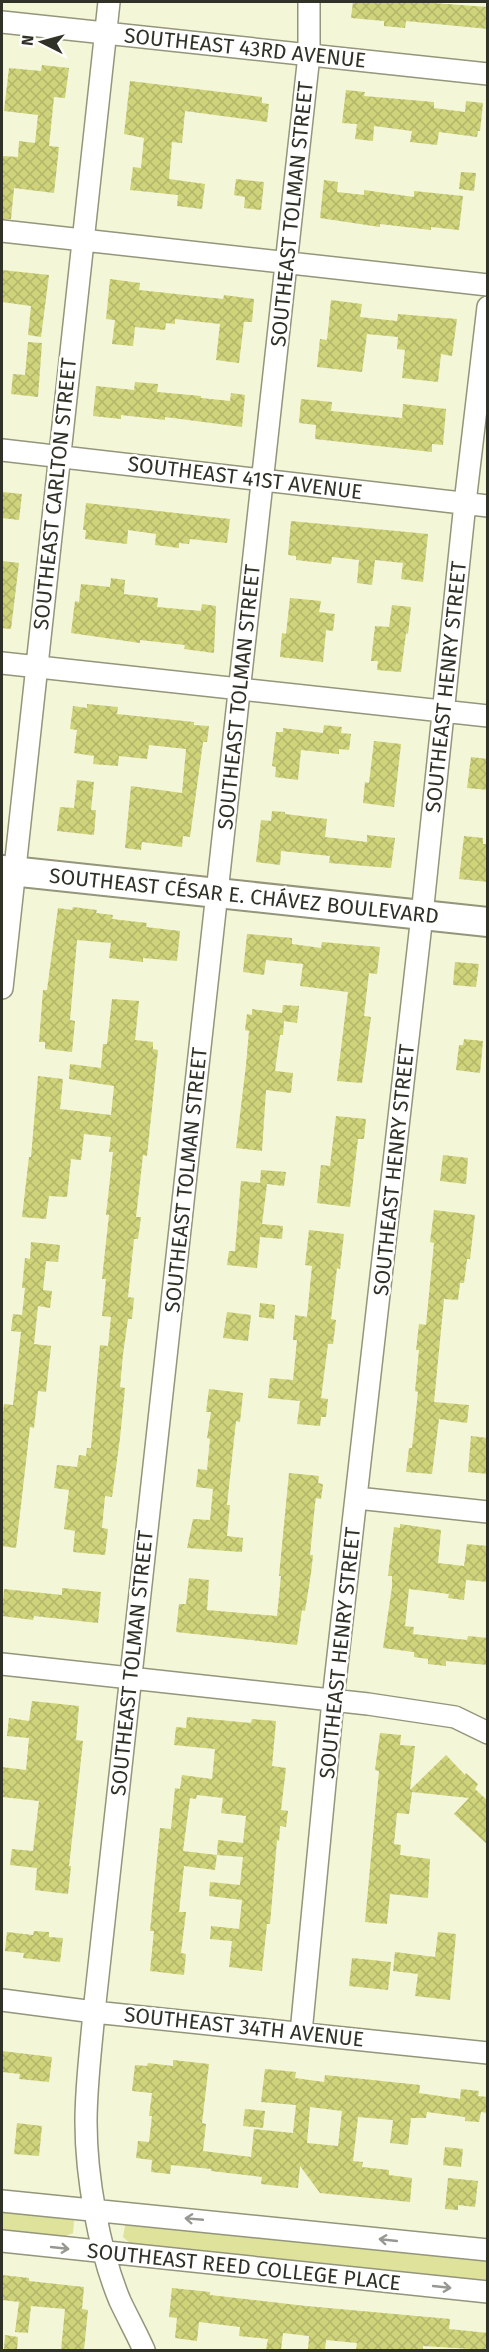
<svg xmlns="http://www.w3.org/2000/svg" width="489" height="2352" viewBox="0 0 489 2352" font-family="'Fira Sans',sans-serif">
<style>
.green{fill:#dee29a}
.building{fill:url(#building-cross-hatch);fill-rule:evenodd}
.lines{fill:none;stroke-linecap:round;stroke-linejoin:round}
.street-casing{stroke:#94957a;stroke-width:24}
.secondary-casing{stroke:#94957a;stroke-width:32}
.street{stroke:#fff;stroke-width:21}
.secondary{stroke:#fff;stroke-width:28}
.oneway{stroke:#989893}
.labels{text-anchor:middle;dominant-baseline:central;stroke-width:5;stroke-linejoin:round;paint-order:stroke}
.street-label{font-size:21px;fill:#313227;stroke:#fff}
</style>
<defs>
<pattern id="building-cross-hatch" width="8" height="8" patternUnits="userSpaceOnUse" patternTransform="scale(1.5)"><rect width="8" height="8" fill="#cfd37a"/><path d="M0 0l8 8M0 8l8-8" fill="none" stroke="#b2b66a"/></pattern>
</defs>
<rect width="100%" height="100%" fill="#f4f6d8"/>
<path class="green" d="M2,2207L71,2216L74,2221L73,2233L63,2237L2,2231Z
M129,2222L487,2259V2282L132,2245L123,2237L125,2226Z"/>
<path class="building" d="M353,2H420L488,7V29L406,21L405,28L384,26V21L351,18Z
M42,65L69,68L65,98L54,97L49,146L59,147L54,193L14,188L11,219H2V156L18,157L19,141L35,143L38,115L4,111L9,68L41,71Z
M130,81L262,97V103L269,104L267,122L185,111L182,143L172,142L169,179L205,184L202,209L177,206L178,195L130,190L133,167L141,168L144,138L124,134Z
M346,90L365,92L364,96L434,102V108L465,112L466,101L483,103L480,131H478L477,137L439,132L437,145L410,142L412,131L374,126L373,141L355,139L357,124L342,123Z
M461,172L476,173L474,191L459,189Z
M236,179L264,182L261,210L244,208L245,197L234,195Z
M324,180L338,182L337,192L364,195V190L414,197V191L463,196L459,230L431,227V230L380,224V227L320,218Z
M2,270L49,275L41,337L28,335L31,306L2,302Z
M110,279L140,283L139,290L223,299L224,295L254,299L252,322H244L239,363L216,360L220,324L175,319V324L166,323L165,330L135,327L133,346L112,344L115,320L106,319Z
M331,300L362,304L360,317L397,321L398,314L457,319L452,356L441,354L438,382L402,378L405,350L397,349L398,337L367,334L362,372L317,367L320,339L327,340Z
M28,342L42,343L38,397L11,394L13,374L25,375Z
M135,382L158,384L157,392L201,396V398L230,401L231,393L245,395L242,427L165,417V420L121,415V419L93,416L96,386L134,390Z
M301,399L332,402L331,411L402,418L403,404L446,409L443,445L432,444V452L315,439L316,425L299,423Z
M2,492L22,494L19,520L2,518Z
M86,503L230,519L227,543L190,539L189,544L179,543V548L155,545L156,534L128,530L127,544L85,539L86,530H83Z
M291,521L428,534L423,582L401,579L403,563L375,560L372,585L357,583L359,560L332,557L331,564L296,560V556L288,555Z
M2,561L19,563L11,629L2,628Z
M111,578L125,580L124,594L158,598L157,607L201,611L202,604L216,606L214,653L184,649L185,645L140,640V643L71,633L75,601L79,602L81,584L110,587Z
M290,598L321,601L319,612L335,614L333,631L326,630L323,662L280,657L282,633L286,634Z
M392,605L411,607L408,634L406,633L401,672L377,670L378,661H371L375,626L389,627Z
M87,704L118,707L117,714L194,722V725L209,726L207,742H203L190,837L183,836L182,847L142,842L141,850L125,848L131,786L182,793L186,749L149,745L147,759L119,756L118,766L93,764L94,756L74,753L77,730L70,729L73,706L87,708Z
M324,725L342,727L341,733L351,734L349,750L339,749V754L301,750L298,780L275,777L276,767L272,766L276,732H283V728L323,733Z
M374,741L401,744L394,807L363,803L365,782L369,783Z
M471,757L488,759V790L467,788Z
M77,780L94,782L91,810H96L94,835L57,831L60,807L74,808Z
M272,811L285,812V814L327,819L325,837L367,842V835L395,838L391,868L329,863L330,856L281,851L280,865L256,862L261,820L271,821Z
M464,836L483,838V844H488V882L459,879Z
M73,907L97,910L96,913L113,915L112,919L147,923L146,927L180,931L177,961L143,958V962L109,958L111,943L77,940L70,1020L75,1021L72,1052L45,1049V1042H39L43,990H47L58,908L72,910Z
M247,934L292,938V944L321,948L322,942L380,947L377,974L369,973L364,1016L371,1017L362,1083L337,1081L348,992L300,986L303,964L266,960L264,975L243,972Z
M455,962L479,964L476,987L453,985Z
M112,999L139,1001L135,1040L153,1042V1049L158,1050L147,1156L143,1155L136,1217H141L138,1239H134L128,1297L134,1298L132,1319H128L123,1354L120,1387L125,1388L120,1438L112,1497L105,1496L102,1528L108,1529L105,1555L73,1552L75,1531L64,1529L69,1490L54,1488L57,1465L77,1467L79,1455L86,1456L87,1448H91L100,1345L108,1346L111,1317L102,1316L106,1279H102L109,1215H106L113,1152H109L111,1137L84,1134L81,1160L71,1159L67,1197L49,1196L46,1219L22,1217L29,1157H31L38,1076L63,1079L60,1109L111,1115L114,1086L69,1079L70,1064L101,1068L103,1044H107Z
M283,1005L299,1006L297,1023L284,1021L283,1035H280L275,1071L293,1073L291,1093L266,1090L262,1151L236,1148L246,1065L249,1031L245,1030L247,1014L252,1015V1009L282,1013Z
M464,1039L483,1041L480,1073L456,1070L459,1045H463Z
M336,1116L366,1119L364,1139H358L350,1207L317,1203L321,1165L330,1166Z
M443,1155L468,1158L466,1184L440,1181Z
M261,1170L286,1172L284,1186L267,1184L262,1224L283,1226L282,1239L260,1237L257,1268L227,1265L229,1251H235L241,1181L260,1183Z
M434,1210L475,1215L470,1259H467L464,1283H460L458,1300L444,1299L434,1402L469,1405L467,1423L439,1419L432,1474L406,1472L409,1448H412L418,1392L415,1391L419,1350H416L419,1324L426,1325L434,1243L430,1242Z
M309,1230L344,1234L340,1269L337,1268L331,1319L336,1320L333,1344H328L321,1398L328,1399L326,1417H321L320,1426L297,1424L300,1401L268,1398L270,1378L293,1380L297,1340H293L295,1315L307,1317L312,1266L305,1265Z
M31,1242L60,1245L58,1262L46,1261L43,1290L52,1291L50,1308L38,1306L34,1344L51,1346L46,1392L38,1391L34,1428L30,1427L16,1548L2,1546V1423L4,1404L13,1405L21,1332L11,1331L13,1314L22,1315L25,1288H22L25,1258L30,1259Z
M260,1303L275,1305L274,1319L259,1317Z
M227,1312L251,1315L248,1341L223,1338Z
M209,1389L243,1393L240,1422L236,1421L227,1505H230L227,1536L243,1538L242,1552L187,1548L193,1519L210,1520L213,1489L196,1487L198,1469L207,1470L210,1439L207,1438L211,1412H206Z
M471,1436L488,1438V1474L468,1472Z
M289,1473L319,1476L318,1483L323,1484L321,1499L316,1498L315,1504L310,1555H313L311,1573L305,1611L302,1610L297,1645L176,1632L179,1604H186L189,1578L209,1580L207,1610L277,1616L281,1576H279Z
M400,1524L441,1530L438,1563L464,1566L467,1544L488,1546V1582L466,1580L464,1600L448,1598L449,1594L409,1589L405,1626L414,1627L413,1634L467,1640L468,1636L488,1638V1665L446,1661V1666L428,1664V1659L414,1657V1652L383,1648L392,1587V1576H388L394,1527L400,1528Z
M62,1588L101,1592L98,1623L34,1616L33,1620L2,1616L4,1589L62,1595Z
M32,1701L79,1706L76,1740L83,1741L69,1866H71L68,1894L35,1890L37,1868L10,1865L12,1849L33,1851L39,1801L2,1797V1767L26,1770L29,1738L7,1736L9,1718L29,1721Z
M187,1717L251,1723L252,1719L276,1721L272,1766L286,1768L281,1810L288,1811L286,1827L280,1826L279,1841L277,1840L270,1924H267L262,1971L229,1967L232,1941L210,1939L211,1926L239,1929L242,1900L209,1896L210,1882L240,1885L243,1857L217,1855L215,1870L184,1866L179,1912H186L181,1953L186,1954L184,1975L150,1971L154,1931H150L160,1828L171,1829L175,1788L180,1789L182,1775L212,1779L215,1749L174,1745L176,1727L186,1728ZM197,1795L223,1798L221,1813L246,1816L243,1843L218,1840L217,1855L183,1851L190,1798L196,1799Z
M380,1733L401,1735L400,1745L415,1746L410,1790L446,1755L465,1775L466,1773L478,1784L475,1789L488,1801V1845L454,1814L469,1798L412,1792L409,1814L397,1813L394,1844L401,1845L400,1855L430,1859L428,1898L390,1894L387,1924L365,1922L379,1771L375,1770Z
M34,1931L49,1932V1937L63,1938L60,1962L23,1958L24,1953L5,1951L7,1932L33,1935Z
M438,1932L456,1934L450,2000L415,1996L418,1974L393,1971L395,1952L435,1957Z
M352,1958L391,1962L388,1990L349,1986Z
M2,2051L52,2057L49,2082L19,2079L20,2074L2,2072Z
M173,2060L209,2064L202,2123L206,2124L203,2151L251,2157L254,2129L293,2133L296,2105L261,2102L265,2069L296,2072L295,2078L324,2082L325,2075L420,2085L419,2093L460,2099L461,2089L479,2091L478,2096L488,2097V2113L481,2112L479,2122L465,2121V2117L427,2112L426,2118H411L408,2145L390,2143L393,2120L358,2117L353,2161L363,2162L362,2167L389,2170V2175L412,2178L410,2202L320,2193L300,2166L298,2188L261,2184L262,2177L211,2171V2169L171,2165L170,2174L151,2172L152,2160L136,2158L138,2141L149,2142L152,2116H149L152,2093L132,2091L135,2065L147,2066L148,2063L173,2066ZM310,2107L342,2111L338,2146L307,2143Z
M245,2109L265,2111L263,2128L243,2126Z
M17,2123L42,2126L39,2156L14,2154Z
M445,2147L463,2149L461,2167L443,2165Z
M448,2178L478,2181L475,2207L458,2205V2210L445,2209Z
M2,2275L29,2278V2281L84,2287L82,2309L88,2310L84,2350H61L65,2309L31,2306L28,2333L15,2332L19,2302L2,2300Z
M172,2288L210,2292V2295L306,2306L450,2319L449,2329L488,2333V2350L423,2346V2350H356L357,2343L326,2340L325,2350H308L309,2336L283,2333L281,2350H266L268,2339L239,2336L240,2327L199,2322L197,2341L175,2338L177,2318L169,2317Z
M5,2335L18,2337L17,2350H4Z"/>
<g class="lines">
<defs>
<path id="street" d="M2,22L488,74
M2,231L488,285
M2,450L488,506
M2,663L488,716
M2,988L109,2
M357,1498L488,1512
M2,1664L368,1704L455,1717L488,1733
M2,2000L94,2012L488,2053
M301,2033L333,1700L422,915L465,503L488,307
M2,2201L488,2250
M2,2241L488,2292
M144,2350C137,2334 128,2318 120,2301C99,2251 86,2176 86,2122C86,2085 91,2048 94,2012L309,55V2"/>
<path id="secondary" d="M2,870L488,922"/>
</defs>
<use href="#street" class="street-casing"/>
<use href="#secondary" class="secondary-casing"/>
<use href="#street" class="street"/>
<use href="#secondary" class="secondary"/>
</g>
<defs><path id="oneway-shaft" d="M-6 0H5M1.5-3L5.5 0L1.5 3" fill="none" stroke-width="1.6" stroke-linecap="round" stroke-linejoin="round" transform="scale(1.5)"/></defs>
<g class="oneway">
<use href="#oneway-shaft" transform="translate(194 2219) rotate(-175)"/>
<use href="#oneway-shaft" transform="translate(388 2240) rotate(-174)"/>
<use href="#oneway-shaft" transform="translate(60 2248) rotate(6)"/>
<use href="#oneway-shaft" transform="translate(442 2287) rotate(6)"/>
</g>
<g class="labels">
<g class="street-label">
<text transform="translate(245 48) rotate(6)">SOUTHEAST 43RD AVENUE</text>
<text transform="translate(292 214) rotate(-84)">SOUTHEAST TOLMAN STREET</text>
<text transform="translate(245 478) rotate(7)">SOUTHEAST 41ST AVENUE</text>
<text transform="translate(55 494) rotate(-84)">SOUTHEAST CARLTON STREET</text>
<text transform="translate(446 687) rotate(-84)">SOUTHEAST HENRY STREET</text>
<text transform="translate(239 697) rotate(-84)">SOUTHEAST TOLMAN STREET</text>
<text transform="translate(244 896) rotate(6)">SOUTHEAST CÉSAR E. CHÁVEZ BOULEVARD</text>
<text transform="translate(394 1170) rotate(-84)">SOUTHEAST HENRY STREET</text>
<text transform="translate(186 1180) rotate(-84)">SOUTHEAST TOLMAN STREET</text>
<text transform="translate(340 1653) rotate(-84)">SOUTHEAST HENRY STREET</text>
<text transform="translate(132 1663) rotate(-84)">SOUTHEAST TOLMAN STREET</text>
<text transform="translate(244 2027) rotate(6)">SOUTHEAST 34TH AVENUE</text>
<text transform="translate(244 2267) rotate(6)">SOUTHEAST REED COLLEGE PLACE</text>
</g>
</g>
<rect width="489" height="2352" fill="none" stroke="#313227" stroke-width="6"/>
<g transform="translate(42 42) rotate(276)" stroke="#ffffff" stroke-width="4.5" paint-order="stroke">
<path d="M0-4.5L10 22L0 15L-10 22Z" fill="#313227"/>
<text y="-9" font-size="16" font-weight="bold" text-anchor="middle" fill="#313227">N</text>
</g>
</svg>
